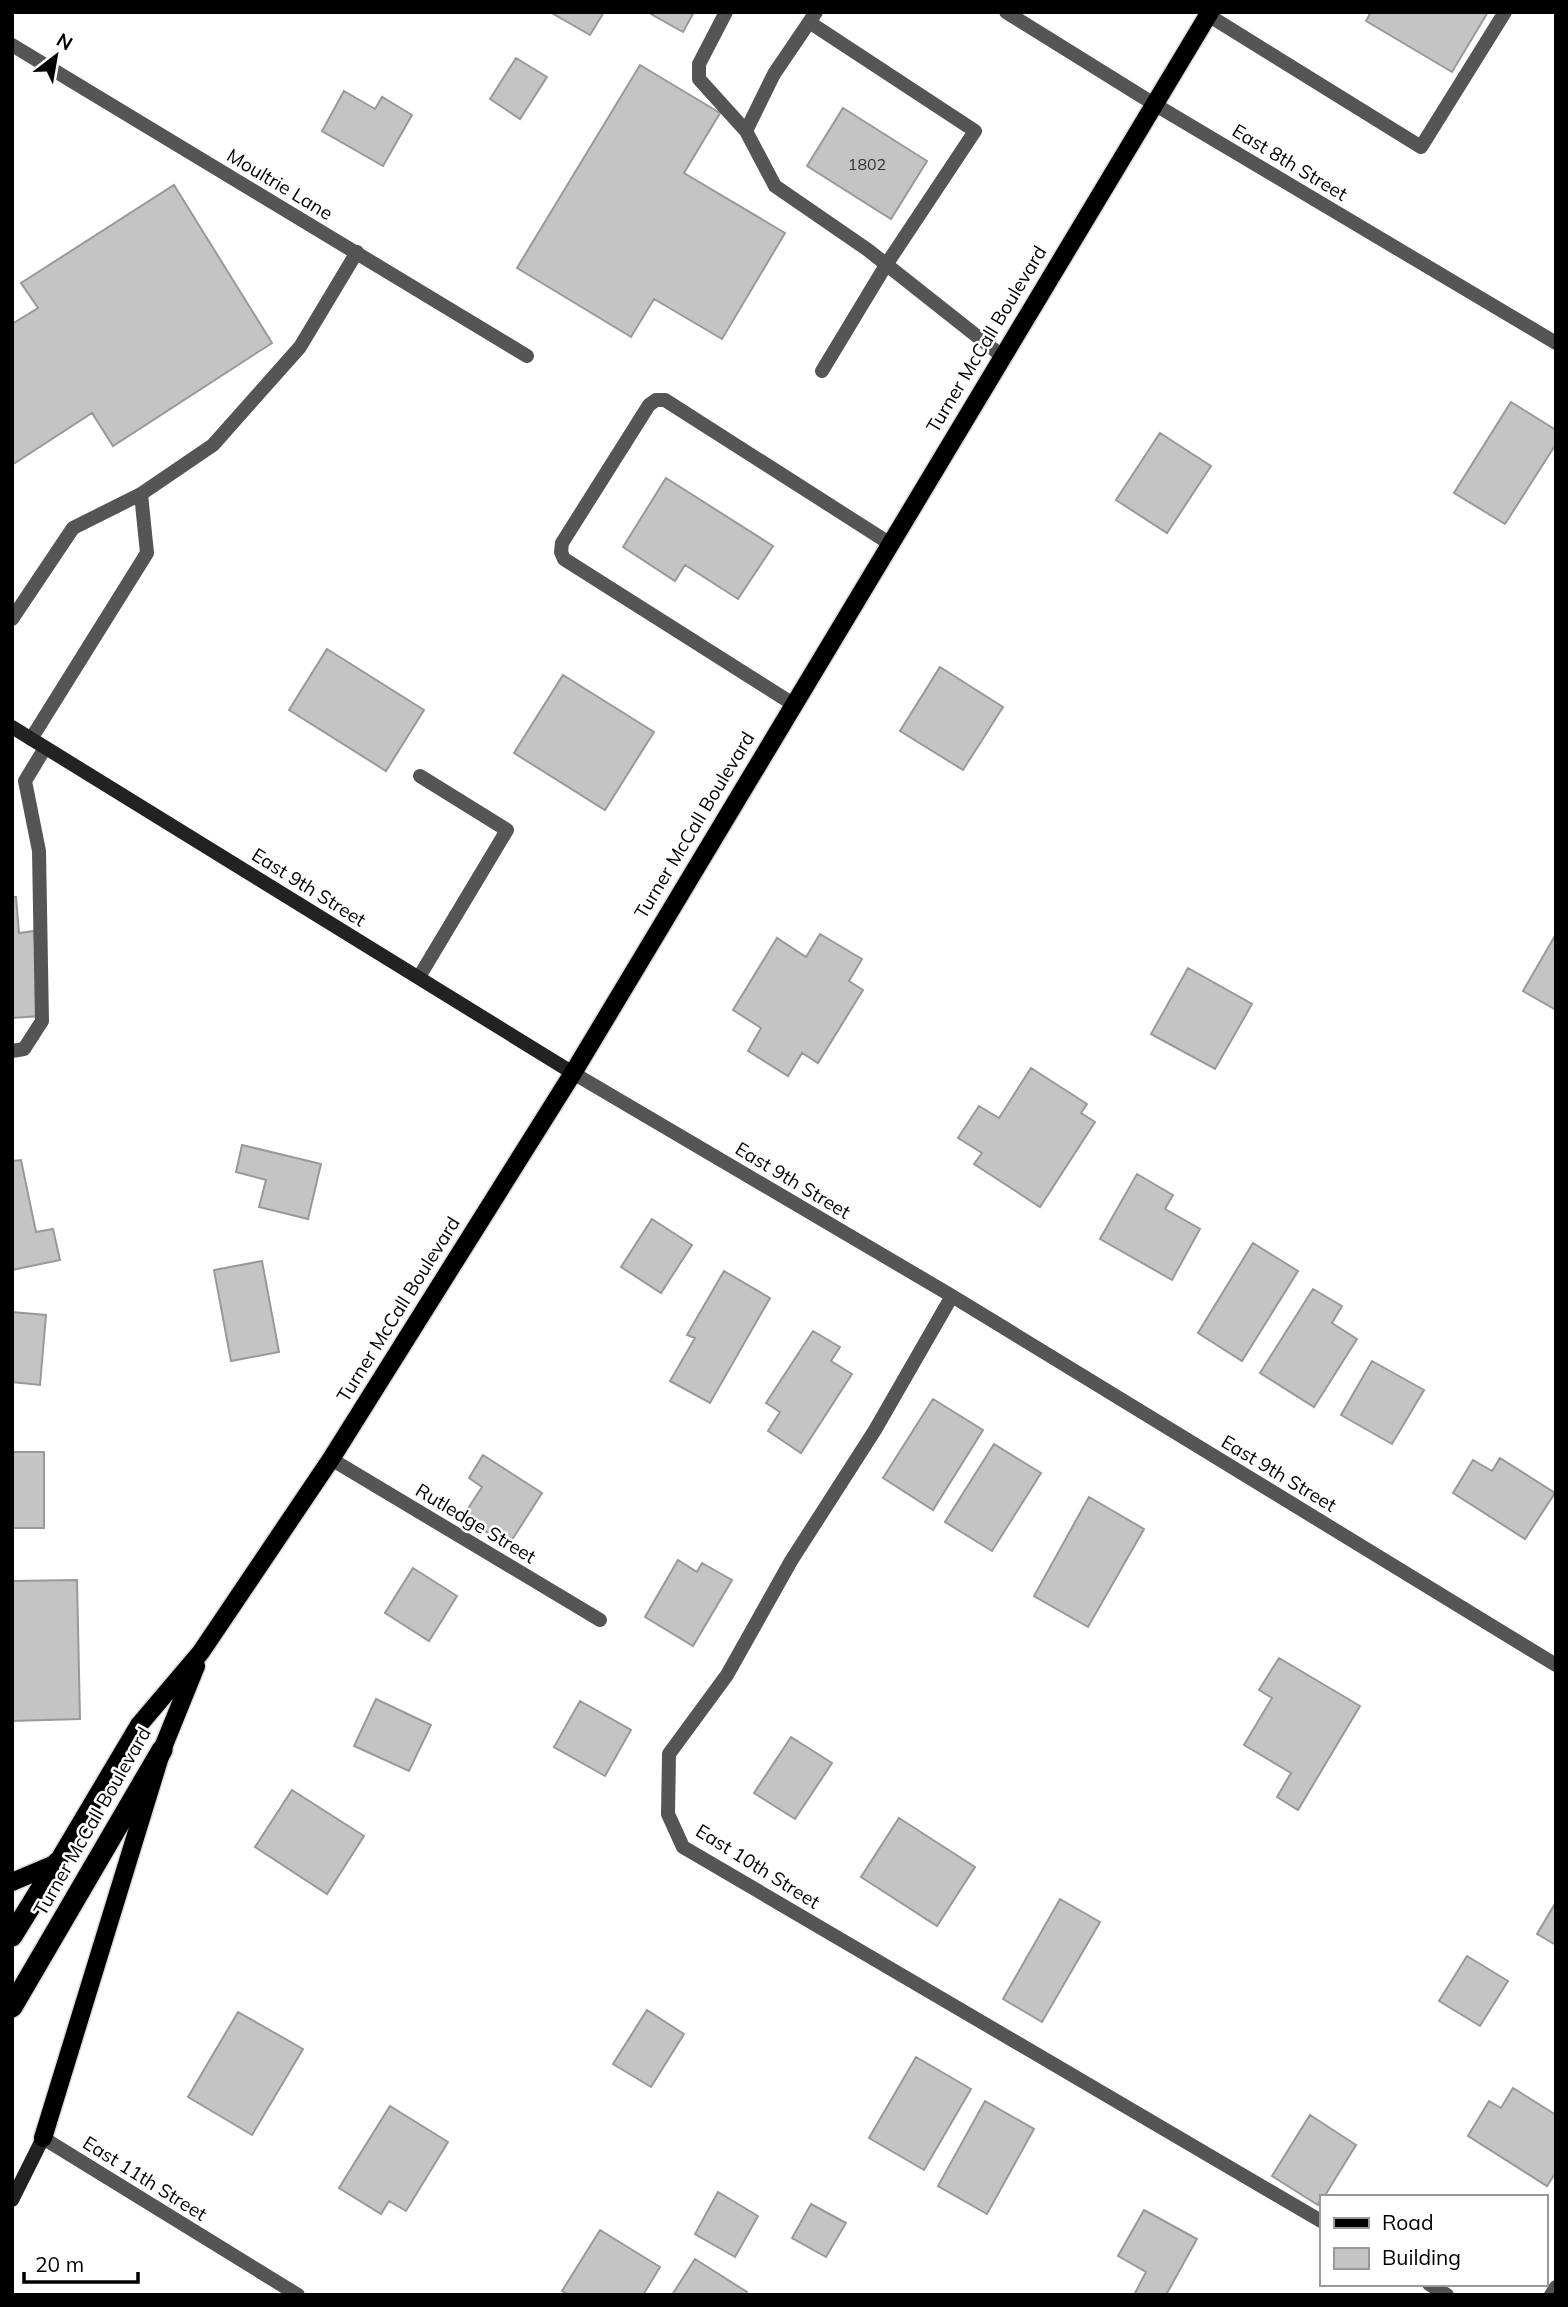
<svg xmlns="http://www.w3.org/2000/svg" width="1568" height="2307" viewBox="0 0 1568 2307" font-family="Mulish,sans-serif">
<style>
.building{fill:#c4c4c4;stroke:#999;stroke-width:2}
.lines{fill:none;stroke-linecap:round;stroke-linejoin:round}
.primary-casing{stroke:#dbdbdb;stroke-width:21}
.highway-casing{stroke:#dbdbdb;stroke-width:24}
.lane{stroke:#555;stroke-width:14}
.street{stroke:#555;stroke-width:14}
.secondary{stroke:#222;stroke-width:14}
.primary{stroke:#000;stroke-width:18}
.highway{stroke:#000;stroke-width:21}
.labels{text-anchor:middle;dominant-baseline:central;stroke-width:5;stroke-linejoin:round;paint-order:stroke}
.number-label{font-size:16px;fill:#313131}
.street-label{font-size:19px;fill:#000;stroke:#fff}
</style>
<rect width="100%" height="100%" fill="#fff"/>
<path class="building" d="M550,12H604L590,35Z
M652,12H694L683,32L651,14Z
M1371,12H1488L1452,72L1366,21Z
M516,58L547,77L520,119L490,99Z
M640,65L720,113L684,173L785,233L722,339L654,299L631,337L517,268Z
M344,91L375,109L382,97L412,115L383,166L322,131Z
M843,108L927,161L891,219L807,166Z
M174,185L272,343L113,446L92,413L12,465V324L38,308L21,283Z
M1511,402L1556,430V444L1505,524L1454,493Z
M1160,433L1211,466L1167,533L1116,500Z
M666,478L773,546L738,599L685,565L675,581L623,547Z
M327,649L424,710L386,771L289,710Z
M940,667L1003,707L963,770L900,731Z
M563,675L654,732L605,810L514,753Z
M12,897H16L19,933L34,931L41,1016L12,1018Z
M820,934L862,959L849,981L863,990L818,1063L802,1053L788,1076L748,1051L761,1028L733,1010L777,938L806,957Z
M1556,934V1010L1523,991Z
M1188,968L1252,1004L1215,1069L1151,1034Z
M1031,1068L1087,1104L1081,1113L1095,1122L1040,1207L974,1164L982,1153L958,1138L979,1106L999,1118Z
M242,1145L321,1164L308,1219L259,1207L266,1180L236,1172Z
M21,1160L36,1232L53,1229L60,1260L12,1270V1161Z
M1137,1174L1173,1195L1165,1209L1200,1229L1172,1280L1100,1239Z
M652,1219L692,1245L661,1293L621,1267Z
M1253,1243L1298,1271L1242,1361L1198,1333Z
M262,1261L279,1352L231,1361L214,1270Z
M724,1271L770,1298L710,1403L670,1381L695,1338L687,1335Z
M1313,1289L1342,1306L1332,1323L1357,1339L1314,1407L1260,1373Z
M12,1312L46,1315L40,1385L12,1382Z
M813,1331L840,1347L831,1361L852,1374L801,1453L768,1431L780,1412L766,1403Z
M1372,1361L1424,1390L1392,1444L1341,1415Z
M933,1399L983,1430L933,1510L883,1478Z
M994,1444L1041,1473L992,1551L945,1522Z
M12,1452H44V1528H12Z
M483,1455L542,1493L508,1546L463,1516L482,1487L469,1478Z
M1500,1458L1555,1493L1525,1539L1453,1493L1473,1460L1492,1471Z
M1089,1497L1144,1529L1088,1627L1034,1596Z
M678,1560L697,1572L702,1563L732,1580L693,1646L645,1617Z
M413,1568L457,1596L429,1641L385,1613Z
M77,1580L80,1719L12,1721V1581Z
M1279,1658L1360,1706L1298,1810L1277,1797L1291,1773L1244,1745L1272,1698L1259,1690Z
M376,1699L431,1725L409,1771L354,1746Z
M580,1701L631,1730L605,1776L554,1747Z
M791,1737L832,1763L795,1819L754,1793Z
M292,1790L364,1836L327,1894L255,1847Z
M899,1818L975,1867L937,1926L861,1877Z
M1060,1899L1100,1922L1042,2022L1003,1999Z
M1556,1902V1945L1537,1934Z
M1467,1956L1508,1981L1480,2026L1439,2001Z
M647,2010L684,2034L651,2087L613,2064Z
M238,2012L303,2049L252,2135L188,2097Z
M916,2057L971,2089L924,2170L869,2138Z
M1513,2088L1556,2115V2172L1547,2186L1468,2136L1489,2101L1501,2108Z
M985,2101L1034,2129L987,2214L938,2186Z
M390,2106L448,2142L406,2211L389,2201L381,2214L339,2188Z
M1310,2115L1356,2145L1324,2197H1321L1318,2205L1272,2176Z
M718,2192L758,2216L735,2257L695,2234Z
M811,2204L846,2223L826,2257L792,2238Z
M1144,2210L1197,2239L1166,2295H1134L1146,2272L1118,2256Z
M600,2230L660,2267L643,2295H569L562,2291Z
M695,2259L747,2292L746,2295H672Z"/>
<g class="lines">
<defs>
<path id="primary" d="M12,1882L57,1863L139,1725L201,1652L331,1459L573,1073L1210,12
M43,2138L162,1750L196,1666"/>
<path id="highway" d="M12,1936L57,1863
M12,2007L162,1750"/>
</defs>
<use href="#primary" class="primary-casing"/>
<use href="#highway" class="highway-casing"/>
<path class="lane" d="M726,12L699,64V79L746,131
M816,12L774,74L746,131L775,186L868,250L1002,356
M1208,15L1421,147L1505,12
M809,22L975,131L886,265L822,371
M12,619L73,528L141,494L213,445L300,347L357,252
M793,704L564,559L561,552L562,543L649,405L656,400H665L889,543
M31,739L147,553L141,494
M419,977L507,830L420,776
M12,1051L24,1049L42,1021L39,851L25,781L45,748"/>
<path class="street" d="M1006,12L1154,104L1556,343
M12,45L527,356
M573,1073L952,1296L1556,1665
M952,1296L875,1430L791,1561L727,1675L669,1754L668,1814L683,1847L1321,2221
M331,1459L600,1620
M43,2138L298,2295
M1429,2284L1447,2295
M1551,2295L1556,2287"/>
<path class="secondary" d="M12,727L573,1073
M12,2200L43,2138"/>
<use href="#primary" class="primary"/>
<use href="#highway" class="highway"/>
</g>
<g class="labels">
<g class="number-label">
<text x="867" y="164">1802</text>
</g>
<g class="street-label">
<text transform="translate(1290 162) rotate(31)">East 8th Street</text>
<text transform="translate(280 184) rotate(31)">Moultrie Lane</text>
<text transform="translate(986 339) rotate(-59)">Turner McCall Boulevard</text>
<text transform="translate(694 825) rotate(-59)">Turner McCall Boulevard</text>
<text transform="translate(309 887) rotate(32)">East 9th Street</text>
<text transform="translate(793 1180) rotate(31)">East 9th Street</text>
<text transform="translate(398 1309) rotate(-58)">Turner McCall Boulevard</text>
<text transform="translate(1279 1473) rotate(31)">East 9th Street</text>
<text transform="translate(476 1523) rotate(31)">Rutledge Street</text>
<text transform="translate(92 1821) rotate(-60)">Turner McCall Boulevard</text>
<text transform="translate(758 1866) rotate(32)">East 10th Street</text>
<text transform="translate(145 2178) rotate(32)">East 11th Street</text>
</g>
</g>
<rect width="1568" height="2307" fill="none" stroke="#000000" stroke-width="28"/>
<rect x="1320" y="2195" width="228" height="91" fill="#ffffff" stroke="#999999" stroke-width="2"/>
<rect x="1334" y="2218" width="35" height="10" fill="#000000" stroke="#999999" stroke-width="2"/>
<text x="1382" y="2230" font-size="21" fill="#000000">Road</text>
<rect x="1334" y="2248" width="35" height="21" fill="#c4c4c4" stroke="#999999" stroke-width="2"/>
<text x="1382" y="2265" font-size="21" fill="#000000">Building</text>
<g transform="translate(56 56) rotate(31)" stroke="#ffffff" stroke-width="5" paint-order="stroke">
<path d="M0-5L12 26L0 18L-12 26Z" fill="#000000"/>
<text y="-10" font-size="19" font-weight="bold" text-anchor="middle" fill="#000000">N</text>
</g>
<path d="M24 2272v10h114v-10" fill="none" stroke="#000000" stroke-width="3.5"/>
<text x="35" y="2272" font-size="21" fill="#000000" stroke="#ffffff" stroke-width="5" paint-order="stroke">20 m</text>
</svg>
